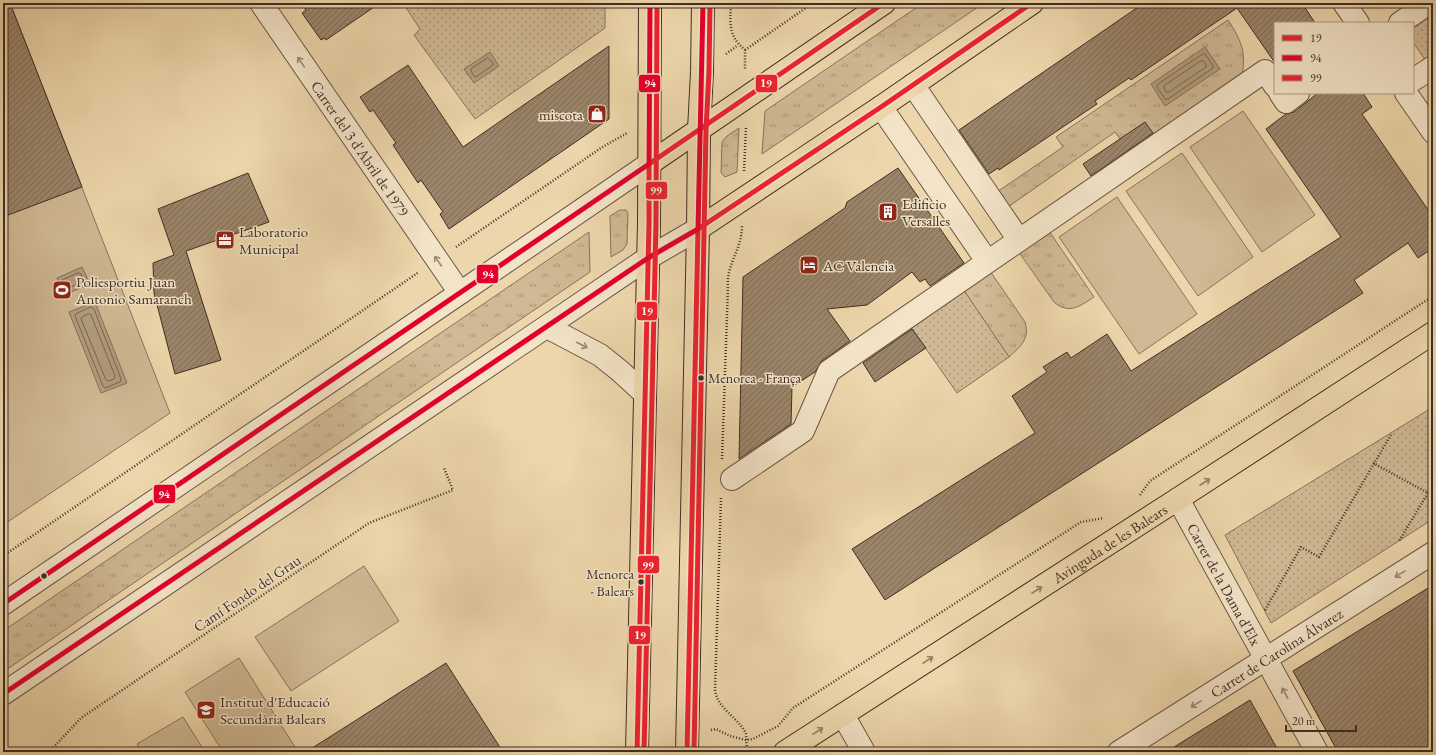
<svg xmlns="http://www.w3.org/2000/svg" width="1436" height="755" viewBox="0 0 1436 755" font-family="'EB Garamond',serif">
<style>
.grass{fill:url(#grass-tufts);stroke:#88735c}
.park{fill:url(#park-dots);stroke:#88735c}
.pitch{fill:#d0b994;stroke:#88735c}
.water{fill:#b29d7d;stroke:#84705a}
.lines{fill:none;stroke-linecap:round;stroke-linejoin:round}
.shore{stroke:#796551;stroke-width:1}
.building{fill:url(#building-hatch);stroke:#402d25}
.minor-casing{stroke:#6b5746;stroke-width:24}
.major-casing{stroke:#402d25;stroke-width:24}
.path{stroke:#402d25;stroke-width:2.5;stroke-dasharray:1 2;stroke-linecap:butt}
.minor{stroke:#f3e4c8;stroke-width:22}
.major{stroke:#edd6ab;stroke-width:22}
.bus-1-casing{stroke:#f3e4c8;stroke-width:8}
.bus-2-casing{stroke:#f3e4c8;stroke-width:8}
.bus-3-casing{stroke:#f3e4c8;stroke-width:8}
.bus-1{stroke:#ed222e;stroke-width:5}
.bus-2{stroke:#e4002b;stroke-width:5}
.bus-3{stroke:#ed222e;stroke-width:5}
.oneway{stroke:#9a8876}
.oneway2{stroke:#968268}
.bus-dot{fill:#402d25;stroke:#f3e4c8;stroke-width:1.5}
.labels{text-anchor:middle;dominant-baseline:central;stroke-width:3;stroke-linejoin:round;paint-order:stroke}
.bus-label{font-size:14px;fill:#402d25;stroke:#f3e4c8;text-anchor:start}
.poi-label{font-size:15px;fill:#402d25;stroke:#f3e4c8;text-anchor:start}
.street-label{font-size:15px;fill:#402d25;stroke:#f3e4c8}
.line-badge{stroke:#f3e4c8;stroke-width:1.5}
.badge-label{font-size:11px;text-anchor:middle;font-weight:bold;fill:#fff}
</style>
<defs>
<pattern id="grass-tufts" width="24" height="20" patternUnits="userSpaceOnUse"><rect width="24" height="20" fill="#d0b994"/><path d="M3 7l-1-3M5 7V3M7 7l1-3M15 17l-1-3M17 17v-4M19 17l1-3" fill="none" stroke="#aa9779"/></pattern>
<pattern id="park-dots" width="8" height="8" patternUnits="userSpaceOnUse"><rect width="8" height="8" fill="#d0b994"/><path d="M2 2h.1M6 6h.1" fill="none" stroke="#aa9779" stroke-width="1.8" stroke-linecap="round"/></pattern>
<pattern id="building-hatch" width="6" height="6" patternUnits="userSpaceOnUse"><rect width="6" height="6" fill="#9a856b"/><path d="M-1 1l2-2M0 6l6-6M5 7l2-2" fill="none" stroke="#7f6d58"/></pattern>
</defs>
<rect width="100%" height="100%" fill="#edd6ab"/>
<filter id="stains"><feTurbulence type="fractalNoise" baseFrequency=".005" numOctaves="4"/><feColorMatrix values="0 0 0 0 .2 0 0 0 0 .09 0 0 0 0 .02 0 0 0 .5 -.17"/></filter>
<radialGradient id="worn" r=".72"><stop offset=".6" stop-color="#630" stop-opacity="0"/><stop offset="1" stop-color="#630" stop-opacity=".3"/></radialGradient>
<path class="grass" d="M923,3H984L762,154L765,111Z
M1228,20C1242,42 1246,51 1242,77L1130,153L1115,132L1008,207L997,192L1063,147L1056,137Z
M739,128L737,172L725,177L721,173L722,142L727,136Z
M620,210H626L628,213L627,244L623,250L611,257L610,216Z
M1049,231L1094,297C1080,306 1069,315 1054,302L1018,251Z
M589,232L590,272L3,672V631Z
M990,271L1025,322C1030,339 1021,346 1009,357L963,289Z"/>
<path class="park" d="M403,3H605V28L475,119L414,35L420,29Z
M1433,14V55L1425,60L1413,42V27Z
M963,289L1009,357L957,393L910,326Z
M1433,407V519L1271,623L1225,535Z"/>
<path class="pitch" d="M3,3H10L170,413L3,525Z
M1243,111L1315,215L1262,252L1190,147Z
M1182,153L1253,257L1198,296L1126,191Z
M1117,197L1197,314L1139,354L1059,237Z
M364,566L399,621L291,691L255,637Z
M239,658L298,752H223L185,692Z
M183,717L205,752H142L137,744Z"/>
<path class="water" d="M1205,47L1220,69L1165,106L1151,84Z
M490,52L499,66L474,83L464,69Z
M82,267L90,284L64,295L57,278Z
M95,302L127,383L101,393L69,312Z"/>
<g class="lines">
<path class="shore" d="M1203,54H1205L1213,66V68L1168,99H1165L1157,87V85Z
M488,58L493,63V65L476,77L474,76L471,71V69Z
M1201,61H1204L1206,65V67L1169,92H1166L1164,88V86Z
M79,273L81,274L83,282L66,289L63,280Z
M91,307L94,309L121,379L120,382L105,388L103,386L75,316L76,314Z
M89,314L91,315L115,376L114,379L108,381L106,380L81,319L82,317Z"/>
</g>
<path class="building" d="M3,3H10L82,187L3,217Z
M301,3H380L326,40L325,38L321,40L302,13L306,10Z
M1144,3H1302L1315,23H1275V63L1237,8L1131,80L1129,78L1095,101L1097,104L999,170L998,168L989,174L959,130Z
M609,46V119L449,229L440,214L443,212L421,180L418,183L393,145L396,143L373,110L370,112L360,97L408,65L463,147Z
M1318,93H1363L1372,107L1362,114L1433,217V248L1418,258L1408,243L1354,280L1363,293L885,600L852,549L1035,433L1012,396L1047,372L1043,367L1067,352L1071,358L1107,334L1131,371L1341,237L1266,129L1286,114L1294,112Z
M1145,122L1153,133L1091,176L1083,164Z
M898,168L964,263L930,286L925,279L920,282L912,272L867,305L827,309L850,341L822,361L815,372L792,387L791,424L739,459L743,277L845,208L847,202Z
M248,173L269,222L186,251L221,360L175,374L154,293L153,263L174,255L158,209Z
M912,329L926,348L875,382L863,363Z
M1433,585V752H1338L1293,671Z
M446,663L503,752H306Z
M1250,700L1279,752H1166Z"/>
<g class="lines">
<defs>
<g id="minor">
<path id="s1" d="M261,3L460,293"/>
<path d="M1344,3L1358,23"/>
<path d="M1400,23L1429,3"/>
<path d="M1413,80L1433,67"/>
<path d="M913,85L1019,240"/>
<path d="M1280,93L1286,102L1298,93"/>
<path d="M1406,93L1433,132"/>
<path d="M881,107L987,261"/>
<path d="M547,327L600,355L620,371L645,394"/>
<path d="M732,479L803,431L829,371L1265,71L1275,86"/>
<path id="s2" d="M1178,499L1317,752"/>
<path d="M3,604L460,293L649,164"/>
<path d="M3,694L648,258L698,229"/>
<path d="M843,715L864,752"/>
<path id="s3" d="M1119,752L1433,553"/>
</g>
<g id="major">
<path d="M649,164L884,3"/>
<path d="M698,229L881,107L1032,3"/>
<path d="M637,752L649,223L650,3"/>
<path d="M687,752L698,229L699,130L702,72L703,3"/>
<path id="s4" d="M785,752L1178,499L1433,333"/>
</g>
</defs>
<use href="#minor" class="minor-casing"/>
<use href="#major" class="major-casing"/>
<path class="path" d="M731,3C730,23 728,36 745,50V69
M745,50L813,3
M726,54L738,45
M744,171L746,126
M456,247L601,148L627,133
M722,459L728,287C726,264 742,250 742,226
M1373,463L1428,493L1399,541
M1428,493L1433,485
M1140,495L1150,481L1433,296
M721,498L715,690C717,707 736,717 744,730L746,733L747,752
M3,556L419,272
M1265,610L1301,547L1319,557L1392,433
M711,730L716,729L730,736L746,740L753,739L778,726L793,708L1081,522L1104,518
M49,752L81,718L369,523L453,490L444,468"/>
<use href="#minor" class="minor"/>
<use href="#major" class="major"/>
<defs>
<path id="bus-1" d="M649,164L884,3
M698,229L881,107L1032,3
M637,752L649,223V164
M687,752L698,229"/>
<path id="bus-2" d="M649,164L650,3
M3,604L649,164
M3,694L648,258L698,229C699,154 702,78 703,3"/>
<path id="bus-3" d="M644,752L656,223L657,3
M694,752L706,130L709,72L710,3"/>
</defs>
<use href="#bus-1" class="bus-1-casing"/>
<use href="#bus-2" class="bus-2-casing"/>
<use href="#bus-3" class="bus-3-casing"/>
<use href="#bus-1" class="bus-1"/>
<use href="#bus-2" class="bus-2"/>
<use href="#bus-3" class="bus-3"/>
</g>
<defs><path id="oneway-shaft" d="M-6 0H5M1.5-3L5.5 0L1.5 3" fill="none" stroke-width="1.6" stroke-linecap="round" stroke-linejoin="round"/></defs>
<g class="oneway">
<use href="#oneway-shaft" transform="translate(301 62) rotate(-124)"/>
<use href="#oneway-shaft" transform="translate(438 261) rotate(-124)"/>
<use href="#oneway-shaft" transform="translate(582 345) rotate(27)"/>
<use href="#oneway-shaft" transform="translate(1400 574) rotate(148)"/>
<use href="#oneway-shaft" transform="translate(1285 693) rotate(-118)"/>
<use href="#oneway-shaft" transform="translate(1196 704) rotate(148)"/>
</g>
<g class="oneway2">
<use href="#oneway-shaft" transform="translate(1205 482) rotate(-33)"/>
<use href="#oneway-shaft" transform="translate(1037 590) rotate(-33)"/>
<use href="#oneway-shaft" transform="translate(928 660) rotate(-33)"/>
<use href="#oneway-shaft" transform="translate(818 731) rotate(-33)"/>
</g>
<defs>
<symbol id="shop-square" viewBox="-11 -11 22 22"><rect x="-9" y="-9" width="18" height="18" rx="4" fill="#8f2418" stroke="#f3e4c8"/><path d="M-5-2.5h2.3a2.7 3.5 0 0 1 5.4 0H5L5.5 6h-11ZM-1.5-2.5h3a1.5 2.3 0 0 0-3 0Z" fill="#fff"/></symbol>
<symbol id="building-square" viewBox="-11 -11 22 22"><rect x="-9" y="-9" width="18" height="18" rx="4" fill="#8f2418" stroke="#f3e4c8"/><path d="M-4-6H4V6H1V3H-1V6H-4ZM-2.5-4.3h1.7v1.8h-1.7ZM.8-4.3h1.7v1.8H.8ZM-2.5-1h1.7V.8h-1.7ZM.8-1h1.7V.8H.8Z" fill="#fff"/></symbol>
<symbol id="office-square" viewBox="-11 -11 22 22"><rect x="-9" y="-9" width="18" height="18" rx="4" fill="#8f2418" stroke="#f3e4c8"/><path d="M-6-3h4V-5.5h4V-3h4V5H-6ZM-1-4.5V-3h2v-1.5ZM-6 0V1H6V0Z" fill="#fff"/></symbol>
<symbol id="hotel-square" viewBox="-11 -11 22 22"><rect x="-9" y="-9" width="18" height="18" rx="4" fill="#8f2418" stroke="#f3e4c8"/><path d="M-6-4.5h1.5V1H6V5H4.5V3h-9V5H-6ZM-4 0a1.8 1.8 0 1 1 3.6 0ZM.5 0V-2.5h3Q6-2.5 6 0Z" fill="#fff"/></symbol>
<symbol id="stadium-square" viewBox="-11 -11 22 22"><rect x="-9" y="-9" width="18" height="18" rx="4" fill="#8f2418" stroke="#f3e4c8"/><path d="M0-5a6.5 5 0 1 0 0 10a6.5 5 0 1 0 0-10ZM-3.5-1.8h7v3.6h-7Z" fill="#fff"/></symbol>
<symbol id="school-square" viewBox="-11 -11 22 22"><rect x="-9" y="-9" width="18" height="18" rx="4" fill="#8f2418" stroke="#f3e4c8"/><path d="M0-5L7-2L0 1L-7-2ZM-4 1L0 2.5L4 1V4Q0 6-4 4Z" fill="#fff"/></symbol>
</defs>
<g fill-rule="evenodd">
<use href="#shop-square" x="586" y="103" width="22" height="22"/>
<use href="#building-square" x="877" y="201" width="22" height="22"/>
<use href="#office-square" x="214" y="229" width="22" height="22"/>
<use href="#hotel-square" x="798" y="254" width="22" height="22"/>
<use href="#stadium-square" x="51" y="279" width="22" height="22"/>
<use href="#school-square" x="195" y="699" width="22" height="22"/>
</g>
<g class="bus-dot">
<circle cx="701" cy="378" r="3.5"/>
<circle cx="44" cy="576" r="3.5"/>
<circle cx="641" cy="582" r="3.5"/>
</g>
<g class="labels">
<g class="bus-label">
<text x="708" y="378">Menorca - França</text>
<text x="634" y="574" text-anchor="end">Menorca<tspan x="634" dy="17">- Balears</tspan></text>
</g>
<g class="poi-label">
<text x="583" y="114" text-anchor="end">miscota</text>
<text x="902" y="203">Edificio<tspan x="902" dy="17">Versalles</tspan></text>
<text x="239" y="231">Laboratorio<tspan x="239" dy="17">Municipal</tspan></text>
<text x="823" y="265">AC Valencia</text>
<text x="76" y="281">Poliesportiu Juan<tspan x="76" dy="17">Antonio Samaranch</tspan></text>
<text x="220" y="701">Institut d'Educació<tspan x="220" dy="17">Secundària Balears</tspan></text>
</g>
<g class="street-label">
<text stroke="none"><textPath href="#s1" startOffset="176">Carrer del 3 d'Abril de 1979</textPath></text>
<text stroke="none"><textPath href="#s4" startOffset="386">Avinguda de les Balears</textPath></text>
<text stroke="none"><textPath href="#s2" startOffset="97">Carrer de la Dama d'Elx</textPath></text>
<text transform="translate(247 593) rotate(-34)">Camí Fondo del Grau</text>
<text stroke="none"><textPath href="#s3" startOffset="186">Carrer de Carolina Álvarez</textPath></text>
</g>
</g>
<g class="line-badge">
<rect x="638" y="74" width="23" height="19" rx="4" fill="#e4002b"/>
<rect x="755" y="74" width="23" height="19" rx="4" fill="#ed222e"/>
<rect x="645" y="181" width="23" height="19" rx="4" fill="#ed222e"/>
<rect x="476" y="264" width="23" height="20" rx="4" fill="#e4002b"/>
<rect x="636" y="301" width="22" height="20" rx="4" fill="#ed222e"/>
<rect x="153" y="484" width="23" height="20" rx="4" fill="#e4002b"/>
<rect x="637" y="555" width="23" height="19" rx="4" fill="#ed222e"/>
<rect x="628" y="625" width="23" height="20" rx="4" fill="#ed222e"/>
</g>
<g class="badge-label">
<text x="650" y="87">94</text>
<text x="766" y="87">19</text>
<text x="656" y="194">99</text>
<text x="488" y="278">94</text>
<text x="647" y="315">19</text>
<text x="164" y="498">94</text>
<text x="648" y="569">99</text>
<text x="640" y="639">19</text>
</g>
<rect width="1436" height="755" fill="none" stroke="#edd6ab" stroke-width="16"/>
<rect x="4" y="4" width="1428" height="747" fill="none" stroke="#402d25" stroke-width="2"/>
<rect x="8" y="8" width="1420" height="739" fill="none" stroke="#402d25"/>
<rect x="1274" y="22" width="140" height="72" fill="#f3e4c8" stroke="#ab9b87"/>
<rect x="1282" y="35" width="20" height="6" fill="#ed222e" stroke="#ab9b87"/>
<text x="1310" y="42" font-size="12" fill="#402d25">19</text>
<rect x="1282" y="55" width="20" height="6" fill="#e4002b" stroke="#ab9b87"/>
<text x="1310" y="62" font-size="12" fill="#402d25">94</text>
<rect x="1282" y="75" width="20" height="6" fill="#ed222e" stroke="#ab9b87"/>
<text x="1310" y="82" font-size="12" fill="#402d25">99</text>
<path d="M1286 725v6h70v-6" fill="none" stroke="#402d25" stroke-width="2"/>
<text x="1292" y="725" font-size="12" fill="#402d25" stroke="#f3e4c8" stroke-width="3" paint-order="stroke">20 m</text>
<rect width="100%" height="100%" filter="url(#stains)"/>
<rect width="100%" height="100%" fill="url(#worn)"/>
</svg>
